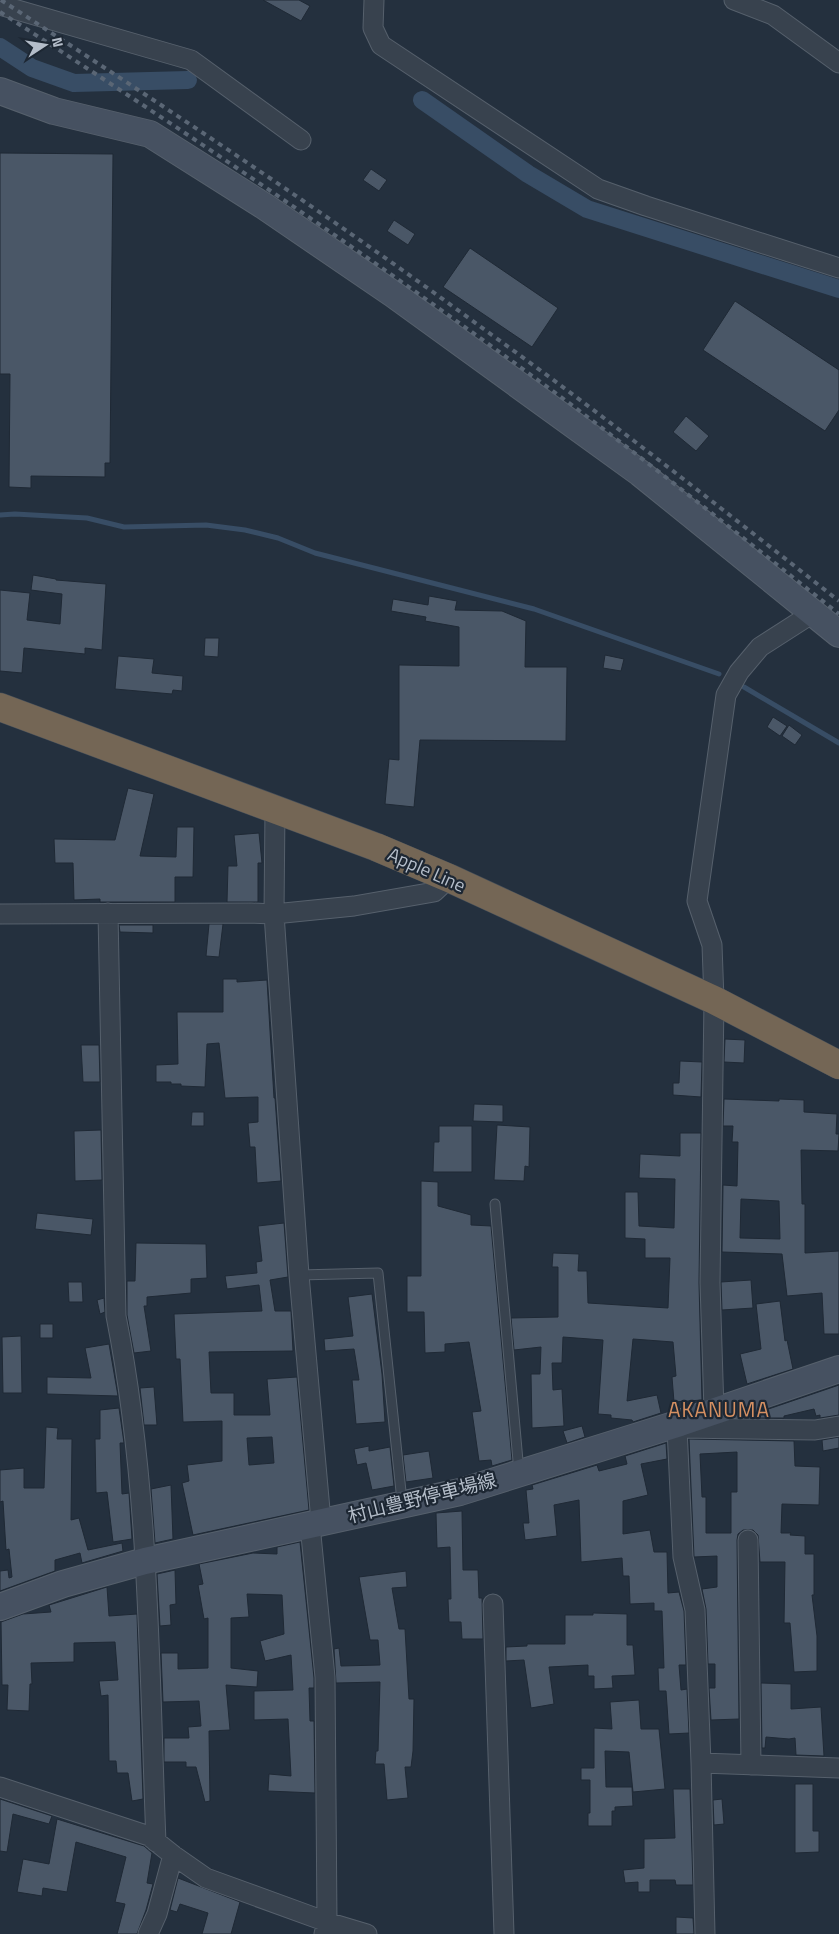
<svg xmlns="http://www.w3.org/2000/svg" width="839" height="1934" viewBox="0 0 839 1934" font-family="'Titillium Web','Noto Sans JP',sans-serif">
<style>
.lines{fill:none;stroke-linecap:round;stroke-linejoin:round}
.stream{stroke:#384d65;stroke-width:5}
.canal{stroke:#384d65;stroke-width:18}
.building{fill:#4a5767;stroke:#1f2935;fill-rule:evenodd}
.lane-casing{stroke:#56606c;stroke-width:11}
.street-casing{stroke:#56606c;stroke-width:21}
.secondary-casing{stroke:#56606c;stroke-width:28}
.highway-casing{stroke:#434d59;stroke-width:29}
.lane{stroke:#38424e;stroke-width:9}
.street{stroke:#38424e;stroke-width:19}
.secondary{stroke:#465161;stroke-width:26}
.highway{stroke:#746655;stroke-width:28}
.rail{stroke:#5a6675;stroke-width:4;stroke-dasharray:5 5;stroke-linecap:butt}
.labels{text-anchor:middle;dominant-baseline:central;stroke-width:4.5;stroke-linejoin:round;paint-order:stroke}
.street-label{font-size:19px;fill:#b4bdc9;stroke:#1d2733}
.quarter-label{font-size:21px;letter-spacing:1px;fill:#d59062;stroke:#1d2733}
</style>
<rect width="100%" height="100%" fill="#24303e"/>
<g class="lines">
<path class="stream" d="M0,515L15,514L87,518L124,527L206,525L245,530L278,538L315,553L534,609L719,674
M744,687L839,743"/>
<path class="canal" d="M0,47L32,68L74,83L188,80
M422,100L528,174L587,209L839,289"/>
</g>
<path class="building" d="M263,0H299L310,6L301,21Z
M0,153L113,154L110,463H105V477L31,476V488L9,487L10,374H0Z
M371,169L387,180L379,191L363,180Z
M394,220L415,234L408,245L387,231Z
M470,248L558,308L532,347L443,287Z
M735,301L839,370V410L825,431L703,350Z
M686,416L709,436L696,451L673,432Z
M33,575L56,579V580L106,584L102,650L85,648V654L24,648L22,673L0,671V590L30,593L27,620L60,624L62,594L31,590Z
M429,596L457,601L455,610L502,611L526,621L525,667H567L566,741L420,740L414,807L385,804L389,759L399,760V665L459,666V627L425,621L426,617L391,611L393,599L428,605Z
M205,638H219L218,657L204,656Z
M605,655L624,659L621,671L603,668Z
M118,656L154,659L152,673L183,676L182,691L173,690L172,694L115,689Z
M773,717L787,726L780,736L767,727Z
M789,725L802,735L795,745L782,736Z
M128,788L154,794L140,856L176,857L177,827H194L193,877H175V902H100V899L74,900L73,863H55L54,839L115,840Z
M259,833L262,863H258V902H227L228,866H237L234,835Z
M209,924H223L219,957L206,956Z
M119,925H153V933L120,932Z
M223,979H237V982L267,980L274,1098H275L281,1181L257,1183L255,1147H250L248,1123L258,1122V1097L225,1098L219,1043L207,1044L205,1087L181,1086V1084H171V1082H156V1065L178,1064L177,1012H223Z
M725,1039L745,1040L744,1063L724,1062Z
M81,1045H99L100,1082H83Z
M680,1061L702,1062L701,1097L673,1095V1083H679Z
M724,1099L779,1101V1099L804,1100V1112L837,1114L836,1134H839L838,1151L801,1150L802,1204H805V1253L839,1251V1334H824L822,1293L787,1296L782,1254L722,1252L723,1185L737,1186L738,1142H732L733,1126H723ZM741,1199L779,1201L780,1239L740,1238Z
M474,1104L503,1105V1122L473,1121Z
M192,1112H204V1126H191Z
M497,1125L530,1127L529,1167L525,1166L524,1181L494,1180Z
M439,1126H472V1172H433L434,1142H439Z
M101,1130L102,1180L75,1181L74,1131Z
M680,1133H701L699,1283L702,1400L674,1402L672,1377L676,1376L673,1342L633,1339L627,1401L657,1395L661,1413L633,1422L632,1420L611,1418V1415L598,1414L603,1340L563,1337L562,1363H552L553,1390L562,1389L564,1426L532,1428L531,1374H540L541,1347L514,1350L511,1318L558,1317V1267H552L553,1253L579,1254L578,1271H587L588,1303L668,1308L670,1258H645V1239L625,1238V1192H638L639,1226L674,1228L675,1179L639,1178L640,1154L680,1156Z
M421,1181L438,1182V1206L471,1215V1225L491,1226L512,1460L492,1466L491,1460L479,1461L472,1412L481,1411L469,1342L445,1344V1352L425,1353L424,1312H407V1276H421Z
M37,1213L93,1219L91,1235L35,1229Z
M284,1223L288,1277L270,1280L275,1311H291L293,1351L209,1352L211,1393H234V1415H270L267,1379L297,1377L309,1510L193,1535L182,1483L189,1481L187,1465L222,1461V1421L183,1422L180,1359H176L174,1314L262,1311L259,1285L227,1289L225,1276L257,1273L256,1262L262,1261L258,1226ZM272,1437L274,1463L249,1465L247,1438Z
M136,1243L206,1244L207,1278L191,1279V1293L147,1297V1306H144L151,1351L134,1353L127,1315V1281H135Z
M751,1280L753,1308L722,1310L721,1282Z
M68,1282H82L83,1302H69Z
M372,1294L382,1374L385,1422L356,1424L352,1380H359L354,1349L325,1351L324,1339L353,1336L348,1297Z
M104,1298L105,1312L100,1314L97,1300Z
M780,1301L785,1341L787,1340L793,1369L747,1384L740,1354L761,1349L756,1304Z
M40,1324H53V1338H40Z
M21,1336L22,1393H3L2,1337Z
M109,1344L118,1396L47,1394V1377L91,1378L85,1348Z
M839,1385V1415L820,1418V1415L816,1416L814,1409L784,1416V1418H742Z
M154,1387L157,1425H144L140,1388Z
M119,1408L124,1443H120L122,1494L129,1493L132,1539L113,1542L107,1492L96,1493L95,1439H100V1410Z
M582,1426L585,1437L567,1443L563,1431Z
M46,1427L58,1428L57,1439H72L71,1520L79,1518L88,1550L122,1543L123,1551L82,1563L80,1553L55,1560V1571L0,1591V1571L8,1570L9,1578L12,1577L9,1549L6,1550L3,1501L0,1502V1470L24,1468V1488H44Z
M839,1437V1448L823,1451L822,1440Z
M689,1439L794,1441L795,1466L820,1467L819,1505L782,1504L781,1533H791L790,1535L805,1536V1554H814V1595H812L817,1636V1671L794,1672L790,1623H784L785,1562H760L758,1535L753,1530H743L738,1534L737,1540L739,1719L711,1720L709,1688H715V1664H708L706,1609L702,1589L717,1587V1556L694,1557ZM737,1452V1492H731V1533H706V1497H702L700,1454Z
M666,1443L667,1459L641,1464L648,1495L623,1501V1534L650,1530L654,1552H667L668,1593L679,1592L684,1611L686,1665H679L681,1690L687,1689L689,1733L669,1734L666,1691H659L658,1668H664L662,1611H654V1603L630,1604L629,1576H623L622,1558L581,1562L579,1500L554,1505L557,1536L525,1540L523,1523H529L526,1490L533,1489L532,1485L597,1465L599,1471L627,1464L625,1456Z
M369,1446V1451L390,1447L394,1486L372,1490L366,1463L357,1465L354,1449Z
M429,1451L433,1478L406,1482L403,1455Z
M171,1485L173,1539L155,1543L151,1489Z
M462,1511L463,1570H478L479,1598H482L483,1639H462L461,1622H449L448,1599H451L450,1547L437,1548L436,1513Z
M300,1542L314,1678V1688H309L310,1721H314L315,1793L268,1791L269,1774L291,1776L288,1719L254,1720V1691L293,1690L291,1655L265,1661L260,1641L284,1634L282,1595L247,1594L249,1617L231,1618V1668L258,1671L257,1687L226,1685L230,1730L209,1731L210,1801L205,1802L196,1767H186V1762H164V1738H189L188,1727L201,1726L199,1701L163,1702L161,1653H178V1669L208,1668V1618L204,1619L198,1585L203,1584L199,1564L253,1553L277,1554V1547Z
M175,1570L176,1604L170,1605L171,1625L160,1626L157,1574Z
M406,1571L407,1587L392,1588L399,1629H405L409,1699H414L413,1751L411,1767H405L408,1798L387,1800L384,1764H375L376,1751H378L380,1682L336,1683L334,1649L339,1648L341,1666L380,1665L378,1640H370L359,1577Z
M107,1587L109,1616L137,1614L143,1799L132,1801L128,1773H117L116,1761H109L108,1695L101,1696L99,1681L118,1680L115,1642L74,1643V1662L31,1663L32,1684H30L29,1711L7,1710L8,1685H2L1,1622L23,1614L51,1612L49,1605Z
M593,1613L627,1614V1645H633L635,1675L612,1676L613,1688L594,1689V1676H588V1665L549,1667L554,1704L531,1708L524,1660L506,1661V1647L527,1646V1644H565V1615H593Z
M761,1683L791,1684V1709L821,1707L824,1756L796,1755L795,1738L789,1739L766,1737L765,1748H762Z
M639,1700L641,1729H659L665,1789L633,1792L629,1752L605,1751L606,1787H632L633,1806L615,1807V1811H612V1826H588V1813H590V1780H581V1768H594V1728L612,1729L610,1702Z
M795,1784H813V1831H819V1852L795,1853Z
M673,1789H690L693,1885H676L675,1880H650V1892H638V1882L625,1883L623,1870L644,1868V1839L675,1838Z
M0,1799L52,1816L49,1824L13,1814L7,1852L0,1851Z
M722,1799L724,1824L714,1825L713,1800Z
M57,1819L144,1846L152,1853L147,1883L153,1884L146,1910L137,1934H117L125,1904L115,1902L126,1857L76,1842L67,1892L43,1888L42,1896L17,1892L23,1859L49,1864Z
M178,1878L240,1902L231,1934H202L208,1913L180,1904L177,1912L170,1910Z
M676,1917L693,1918L694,1934H676Z"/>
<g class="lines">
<defs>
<path id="lane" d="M495,1204L519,1472
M299,1275L378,1273L402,1501"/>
<path id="street" d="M374,0L373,28L381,45L598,189L646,206L839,268
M734,0L773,15L839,63
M0,5L191,60L301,140
M275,808L274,914L299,1275L321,1521
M108,913L116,1316C150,1487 149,1668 156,1842
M0,914L251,913L274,914L354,906L434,892L449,878
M714,1411L710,1283L714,1000L712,945L697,901L726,695L739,672L760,647L813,613
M677,1428L683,1557L695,1610L701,1763
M681,1428L815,1430L839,1426
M310,1525L325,1677L327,1922L324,1934
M748,1540L751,1765
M493,1604L504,1934
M0,1787L149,1836L173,1855L206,1878L327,1922L367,1934
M148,1934L157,1914L173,1855
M705,1934L701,1763L839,1768"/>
<path id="secondary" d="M0,91L54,111L150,134L264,206L393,294L640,473L839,634
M0,1607L63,1584L145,1561L460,1492L680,1423L839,1369"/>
<path id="highway" d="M0,707L376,847L449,878L714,1000L839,1065"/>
</defs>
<use href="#lane" class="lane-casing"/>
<use href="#street" class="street-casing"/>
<use href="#secondary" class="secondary-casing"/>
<use href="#highway" class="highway-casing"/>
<use href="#lane" class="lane"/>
<use href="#street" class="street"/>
<use href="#secondary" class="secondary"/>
<use href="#highway" class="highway"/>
<path class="rail" d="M1,0C165,107 328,214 485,330C606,417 722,509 839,601
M0,12C195,137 387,268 573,406C663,474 751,544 839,614"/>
</g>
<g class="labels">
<g class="street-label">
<text transform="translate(427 869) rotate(24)">Apple Line</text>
<text transform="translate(422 1497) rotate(-14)">村山豊野停車場線</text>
</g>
<g class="quarter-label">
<text x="719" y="1409">AKANUMA</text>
</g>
</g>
<g transform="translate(45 45) rotate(78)" stroke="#1d2733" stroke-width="4" paint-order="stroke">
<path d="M0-4L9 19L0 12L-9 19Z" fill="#b4bdc9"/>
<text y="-8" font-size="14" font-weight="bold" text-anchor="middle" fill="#b4bdc9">N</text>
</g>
</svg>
